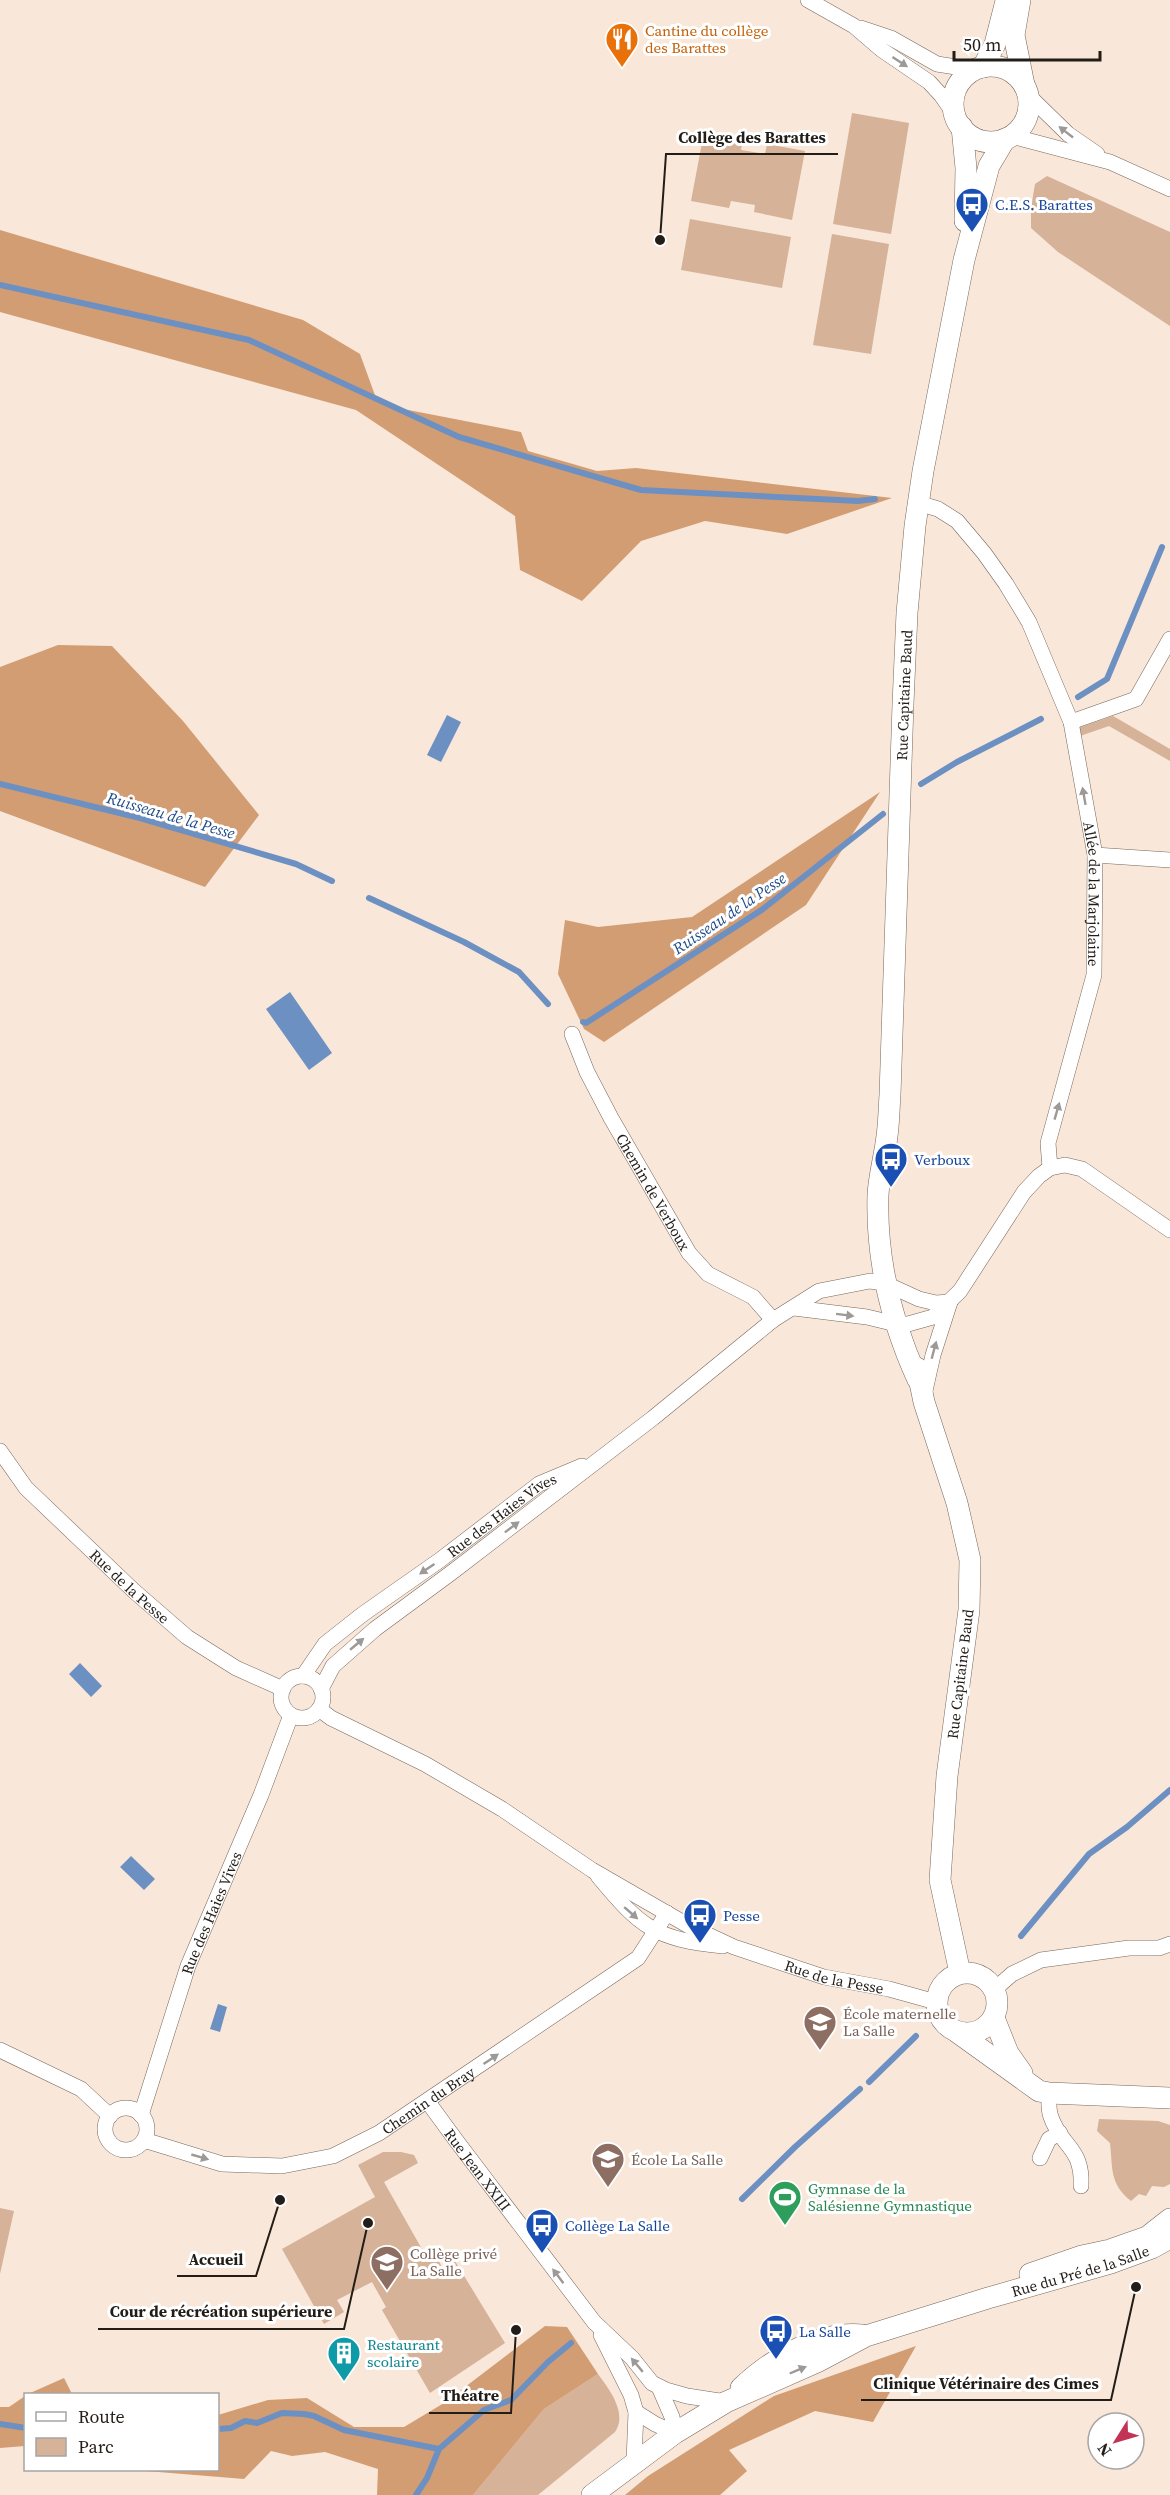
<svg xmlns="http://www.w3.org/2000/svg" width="1170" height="2495" viewBox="0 0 1170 2495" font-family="'Source Serif 4',serif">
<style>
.green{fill:#d5b298}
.forest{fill:#d29d73}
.water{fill:#6d90c2}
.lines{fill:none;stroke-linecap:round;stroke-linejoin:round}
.stream{stroke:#6d90c2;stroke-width:6}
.minor-casing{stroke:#77675b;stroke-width:16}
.secondary-casing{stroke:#77675b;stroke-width:22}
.minor{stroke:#fff;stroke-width:15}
.secondary{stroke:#fff;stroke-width:21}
.oneway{fill:#9c9997}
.labels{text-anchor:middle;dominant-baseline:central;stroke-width:6;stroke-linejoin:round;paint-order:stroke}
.food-label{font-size:15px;fill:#c56008;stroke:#fff;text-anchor:start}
.transit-label{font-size:15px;fill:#164399;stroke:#fff;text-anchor:start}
.street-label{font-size:15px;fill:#231d18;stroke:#fff}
.education-label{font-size:15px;fill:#785e54;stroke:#fff;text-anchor:start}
.leisure-label{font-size:15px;fill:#27864d;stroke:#fff;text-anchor:start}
.culture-label{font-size:15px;fill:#0d838f;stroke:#fff;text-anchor:start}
.water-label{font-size:16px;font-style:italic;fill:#1e4b8a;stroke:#fff}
.leader{fill:none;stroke:#231d18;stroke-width:2}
.callout-dot{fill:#231d18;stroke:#fff;stroke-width:2}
.callout-label{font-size:16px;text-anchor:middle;font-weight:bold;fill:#231d18;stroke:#fff;stroke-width:6;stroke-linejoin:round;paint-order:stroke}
</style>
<rect width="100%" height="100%" fill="#f9e7d9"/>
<path class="green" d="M852,113L909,123L891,234L833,224Z
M704,132L743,140L741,150L765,154L767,144L805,151L792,220L754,212L755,205L731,201L729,208L691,201Z
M1047,176L1170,232V326L1058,252L1031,228V208L1035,184Z
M690,219L791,237L782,288L681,270Z
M832,234L889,244L871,354L813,345Z
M1113,716L1170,749V761L1109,726L1080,736L1078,728Z
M1099,2119L1158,2121L1170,2125V2184L1164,2187L1152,2186L1146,2196L1139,2194L1131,2201C1109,2183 1113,2169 1110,2143L1097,2131Z
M383,2152H401L414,2155L418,2163L384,2182L423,2251L404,2263L433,2247L442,2268L455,2261L505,2343L430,2393L382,2310L386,2307L372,2282L337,2300L344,2312L324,2324L282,2249L375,2197L358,2165Z
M0,2208L14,2211L0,2274Z
M598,2374C609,2389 628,2413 615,2432L538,2495H473L544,2409Z"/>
<path class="forest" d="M0,230L303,320L360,354L376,398L398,408L521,432L528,451L597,471L636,468L892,498L787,534L705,521L641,541L582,601L520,570L515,516L356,410L0,312Z
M58,645L112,646L183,721L259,815L205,887L0,811V667Z
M880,792L806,905L604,1042L584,1029L558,974L565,920L598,927L692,917Z
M545,2326L567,2327L598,2374L544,2409L473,2495H377L378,2469L325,2452L292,2456L271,2451L244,2479L134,2470H218V2415L268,2400L307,2398L354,2427H404L444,2403Z
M916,2346L873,2422L815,2411L729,2450L747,2471L720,2495H625L648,2476L774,2396Z
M64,2378L72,2394H28Z
M25,2396V2446L0,2448V2407H9Z"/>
<path class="water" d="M447,715L461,722L441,762L427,755Z
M290,992L332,1053L309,1070L266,1009Z
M80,1663L102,1686L91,1697L69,1674Z
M131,1856L155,1879L144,1890L120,1867Z
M218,2004L227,2007L220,2032L210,2029Z"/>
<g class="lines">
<path class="stream" d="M0,285L249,340L459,437L641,490L858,501L875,499
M1078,697L1107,679L1162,547
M0,784L140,818L296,864L332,881
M921,784L957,762L1041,719
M369,898L464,942L519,972L548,1004
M583,1022L586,1023L763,909L883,814
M1021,1936L1089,1854L1127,1827L1170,1790
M869,2082L916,2036
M742,2199L795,2147L860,2089
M0,2424L26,2428
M218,2429L231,2428L245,2421L257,2423L282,2413L304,2414L314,2416L344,2430L439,2449
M416,2495L427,2478L439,2449L484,2410L511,2400L548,2362L571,2343"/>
<defs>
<g id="minor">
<path d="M808,0L854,26L882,50L929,82L941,95L957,118"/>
<path d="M861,28L891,38L937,64L975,70"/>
<path d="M1028,95L1068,134L1097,154"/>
<path d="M1011,136L1110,162L1170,189"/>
<path id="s1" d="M918,503L938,509L957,521L984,553L1006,584L1029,622L1071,722L1095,855L1094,975L1048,1143L1050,1168"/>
<path d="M1071,722L1136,699L1170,639"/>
<path d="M1095,855L1170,860"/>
<path id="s2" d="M572,1034L587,1072L611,1118L689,1253L708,1274L753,1297L773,1320"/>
<path d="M794,1308L867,1317L896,1324H908L933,1317L960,1291L1024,1192L1039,1176L1050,1168L1065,1165L1082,1169L1170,1230"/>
<path d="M924,1395L933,1355L950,1302"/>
<path id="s3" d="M0,1451L26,1488L134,1591L187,1637L236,1668L283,1689"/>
<path id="s4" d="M303,1676L325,1644L363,1614L440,1560L539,1484L582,1466"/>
<circle cx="302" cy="1697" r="21"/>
<path d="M321,1689L333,1666L375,1629L451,1573L653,1418L773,1320L819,1291L870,1281L884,1283L919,1299L936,1303L950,1302"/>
<path id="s5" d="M319,1709L331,1718L425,1764L502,1809L592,1870L689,1926L734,1947L824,1977L889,1989L936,2002"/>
<path d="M598,1876C641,1928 655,1939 723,1946"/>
<path d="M995,1989L1012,1974L1041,1960L1129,1948H1159L1170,1944"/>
<path d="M0,2050L81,2089L110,2116"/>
<path d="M1049,2093C1049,2101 1048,2110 1051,2117C1061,2147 1083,2147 1081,2186"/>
<path id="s6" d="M428,2102L455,2139L594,2322L632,2358L652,2383L666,2390L687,2396L726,2402"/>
<circle cx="126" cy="2129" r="21"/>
<path id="s7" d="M141,2115L188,1966L261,1795L291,1715"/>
<path id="s8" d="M144,2140L222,2164L282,2166L333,2156L379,2133L638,1958L667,1913"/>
<path d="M1040,2158L1049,2139L1060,2133"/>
<path d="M601,2335L631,2395L636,2412L634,2461"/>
<path d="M659,2387L672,2417L675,2433"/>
<path d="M636,2412L655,2424L675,2433"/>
</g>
<g id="secondary">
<path d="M1020,0L1014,35L1024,85"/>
<circle cx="991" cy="104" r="38"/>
<path d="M983,67L995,44L1006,1"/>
<path d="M962,127L966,168L965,221"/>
<path d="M917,1368L924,1402L957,1503L970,1560L969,1610L947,1776L940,1880L960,1973"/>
<path id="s9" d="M918,1380C891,1321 876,1260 878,1195C879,1175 885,1155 887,1136C889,1122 889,1108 890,1095L903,704L907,613L915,526L923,471L964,260L989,166L1005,139"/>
<circle cx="967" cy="2003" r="30"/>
<path d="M994,2018L1008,2053L1022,2073"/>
<path d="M957,2032L1039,2091L1049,2093L1170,2098"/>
<path d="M1030,2274L1082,2256L1110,2250L1147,2237L1170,2219"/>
<path d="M741,2388C771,2359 819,2331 862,2335"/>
<path id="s10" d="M592,2495L675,2433L726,2402L817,2362L866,2336L988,2298L1111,2263L1152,2248L1170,2238"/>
</g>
</defs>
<use href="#minor" class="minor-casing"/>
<use href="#secondary" class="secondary-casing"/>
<use href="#minor" class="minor"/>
<use href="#secondary" class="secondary"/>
</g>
<defs><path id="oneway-solid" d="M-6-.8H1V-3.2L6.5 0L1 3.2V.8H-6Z" transform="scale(1.5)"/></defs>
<g class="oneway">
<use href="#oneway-solid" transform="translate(900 62) rotate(33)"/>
<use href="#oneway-solid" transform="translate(1066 132) rotate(-142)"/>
<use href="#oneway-solid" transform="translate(1084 796) rotate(-100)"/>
<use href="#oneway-solid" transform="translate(1057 1111) rotate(-74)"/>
<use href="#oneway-solid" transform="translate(845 1315) rotate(7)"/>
<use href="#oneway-solid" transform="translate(934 1350) rotate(-75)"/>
<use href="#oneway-solid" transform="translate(512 1527) rotate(-37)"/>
<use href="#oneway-solid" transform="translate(427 1569) rotate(146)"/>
<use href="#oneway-solid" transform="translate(357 1644) rotate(-40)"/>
<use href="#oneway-solid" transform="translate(631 1913) rotate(41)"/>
<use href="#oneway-solid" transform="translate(491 2059) rotate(-34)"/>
<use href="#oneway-solid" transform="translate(200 2157) rotate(16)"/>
<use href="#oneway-solid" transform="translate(558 2276) rotate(-127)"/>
<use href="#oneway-solid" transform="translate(637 2365) rotate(-130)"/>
<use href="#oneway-solid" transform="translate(798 2370) rotate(-23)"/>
</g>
<defs>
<symbol id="restaurant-pin" viewBox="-11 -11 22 30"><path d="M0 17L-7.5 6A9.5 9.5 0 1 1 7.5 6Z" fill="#e8710a" stroke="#fff"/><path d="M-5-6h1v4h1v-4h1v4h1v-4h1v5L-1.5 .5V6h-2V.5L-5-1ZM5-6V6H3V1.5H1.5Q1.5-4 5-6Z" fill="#fff"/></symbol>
<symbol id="bus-pin" viewBox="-11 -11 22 30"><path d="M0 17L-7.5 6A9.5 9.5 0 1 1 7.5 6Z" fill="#1a4fb4" stroke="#fff"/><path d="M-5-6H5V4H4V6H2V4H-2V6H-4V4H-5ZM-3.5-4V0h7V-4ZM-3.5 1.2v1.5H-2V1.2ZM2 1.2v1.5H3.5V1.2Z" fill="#fff"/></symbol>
<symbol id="school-pin" viewBox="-11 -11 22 30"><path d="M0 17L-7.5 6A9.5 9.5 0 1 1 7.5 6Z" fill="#8d6e63" stroke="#fff"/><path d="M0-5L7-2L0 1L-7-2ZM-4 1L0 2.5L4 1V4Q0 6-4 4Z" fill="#fff"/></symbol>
<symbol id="stadium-pin" viewBox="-11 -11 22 30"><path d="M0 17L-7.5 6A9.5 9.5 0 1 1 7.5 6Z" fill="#2e9e5b" stroke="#fff"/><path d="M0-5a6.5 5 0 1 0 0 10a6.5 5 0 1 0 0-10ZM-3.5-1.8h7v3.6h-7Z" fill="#fff"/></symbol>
<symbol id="building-pin" viewBox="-11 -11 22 30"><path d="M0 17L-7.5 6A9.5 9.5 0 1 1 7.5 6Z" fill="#0f9aa8" stroke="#fff"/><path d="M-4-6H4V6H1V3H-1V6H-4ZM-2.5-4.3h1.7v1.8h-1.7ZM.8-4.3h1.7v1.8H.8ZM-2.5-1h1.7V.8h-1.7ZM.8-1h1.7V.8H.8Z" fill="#fff"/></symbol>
</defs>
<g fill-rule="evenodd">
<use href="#restaurant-pin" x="603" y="20" width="38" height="52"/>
<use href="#bus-pin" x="953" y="185" width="38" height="52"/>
<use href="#bus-pin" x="872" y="1140" width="38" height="52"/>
<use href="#bus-pin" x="681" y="1896" width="38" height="52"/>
<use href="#school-pin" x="801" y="2003" width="38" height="52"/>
<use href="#school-pin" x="589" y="2140" width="38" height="52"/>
<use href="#stadium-pin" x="766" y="2178" width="38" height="52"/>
<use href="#bus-pin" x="523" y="2206" width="38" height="52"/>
<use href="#school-pin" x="368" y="2243" width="38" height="52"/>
<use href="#bus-pin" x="757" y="2312" width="38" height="52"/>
<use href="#building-pin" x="325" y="2334" width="38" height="52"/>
</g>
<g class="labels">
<g class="food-label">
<text x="645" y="30">Cantine du collège<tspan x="645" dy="17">des Barattes</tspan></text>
</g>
<g class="transit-label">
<text x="995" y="204">C.E.S. Barattes</text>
<text x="914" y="1159">Verboux</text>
<text x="723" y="1915">Pesse</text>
<text x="565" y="2225">Collège La Salle</text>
<text x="799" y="2331">La Salle</text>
</g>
<g class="street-label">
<text stroke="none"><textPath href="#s9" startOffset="692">Rue Capitaine Baud</textPath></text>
<text stroke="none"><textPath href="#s1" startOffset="450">Allée de la Marjolaine</textPath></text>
<text stroke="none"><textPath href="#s2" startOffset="178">Chemin de Verboux</textPath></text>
<text stroke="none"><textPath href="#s4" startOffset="258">Rue des Haies Vives</textPath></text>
<text stroke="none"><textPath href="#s3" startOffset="188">Rue de la Pesse</textPath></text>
<text transform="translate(960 1674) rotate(-83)">Rue Capitaine Baud</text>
<text stroke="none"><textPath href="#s7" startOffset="214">Rue des Haies Vives</textPath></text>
<text stroke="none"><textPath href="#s5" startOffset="584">Rue de la Pesse</textPath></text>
<text stroke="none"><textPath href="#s8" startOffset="304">Chemin du Bray</textPath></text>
<text stroke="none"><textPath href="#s6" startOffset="84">Rue Jean XXIII</textPath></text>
<text stroke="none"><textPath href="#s10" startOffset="542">Rue du Pré de la Salle</textPath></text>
</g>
<g class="education-label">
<text x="843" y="2013">École maternelle<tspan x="843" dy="17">La Salle</tspan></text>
<text x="631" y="2159">École La Salle</text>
<text x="410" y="2253">Collège privé<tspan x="410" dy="17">La Salle</tspan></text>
</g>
<g class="leisure-label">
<text x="808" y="2188">Gymnase de la<tspan x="808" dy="17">Salésienne Gymnastique</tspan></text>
</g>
<g class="culture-label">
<text x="367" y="2344">Restaurant<tspan x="367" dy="17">scolaire</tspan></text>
</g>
<g class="water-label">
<text transform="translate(171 815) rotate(16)">Ruisseau de la Pesse</text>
<text transform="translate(729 913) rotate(-34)">Ruisseau de la Pesse</text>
</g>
</g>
<path class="leader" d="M660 240L666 154H838M280 2200L256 2276H177M368 2223L344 2329H98M1136 2287L1111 2400H861M516 2330L511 2413H429"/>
<g class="callout-dot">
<circle cx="660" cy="240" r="6"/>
<circle cx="280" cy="2200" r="6"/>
<circle cx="368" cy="2223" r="6"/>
<circle cx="1136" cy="2287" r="6"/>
<circle cx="516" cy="2330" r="6"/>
</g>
<g class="callout-label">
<text x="752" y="143">Collège des Barattes</text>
<text x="216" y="2265">Accueil</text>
<text x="221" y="2317">Cour de récréation supérieure</text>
<text x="986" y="2389">Clinique Vétérinaire des Cimes</text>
<text x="470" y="2401">Théatre</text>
</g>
<rect x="24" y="2393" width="195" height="78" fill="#ffffff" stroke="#a7a5a3" stroke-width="1.5"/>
<rect x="36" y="2412" width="30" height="9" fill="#ffffff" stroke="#a7a5a3" stroke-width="1.5"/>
<text x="78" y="2423" font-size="18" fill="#231d18">Route</text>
<rect x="36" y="2438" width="30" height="18" fill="#d5b298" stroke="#a7a5a3" stroke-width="1.5"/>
<text x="78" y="2453" font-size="18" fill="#231d18">Parc</text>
<g transform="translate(1116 2441) rotate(233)"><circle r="28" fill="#ffffff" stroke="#a7a5a3" stroke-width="1.5"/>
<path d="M0-4.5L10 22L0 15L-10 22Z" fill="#c33356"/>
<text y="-9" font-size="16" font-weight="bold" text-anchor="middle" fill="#231d18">N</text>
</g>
<path d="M954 51v9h146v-9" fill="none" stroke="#231d18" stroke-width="3"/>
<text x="963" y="51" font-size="18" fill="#231d18" stroke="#ffffff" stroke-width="4.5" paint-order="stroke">50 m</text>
</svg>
